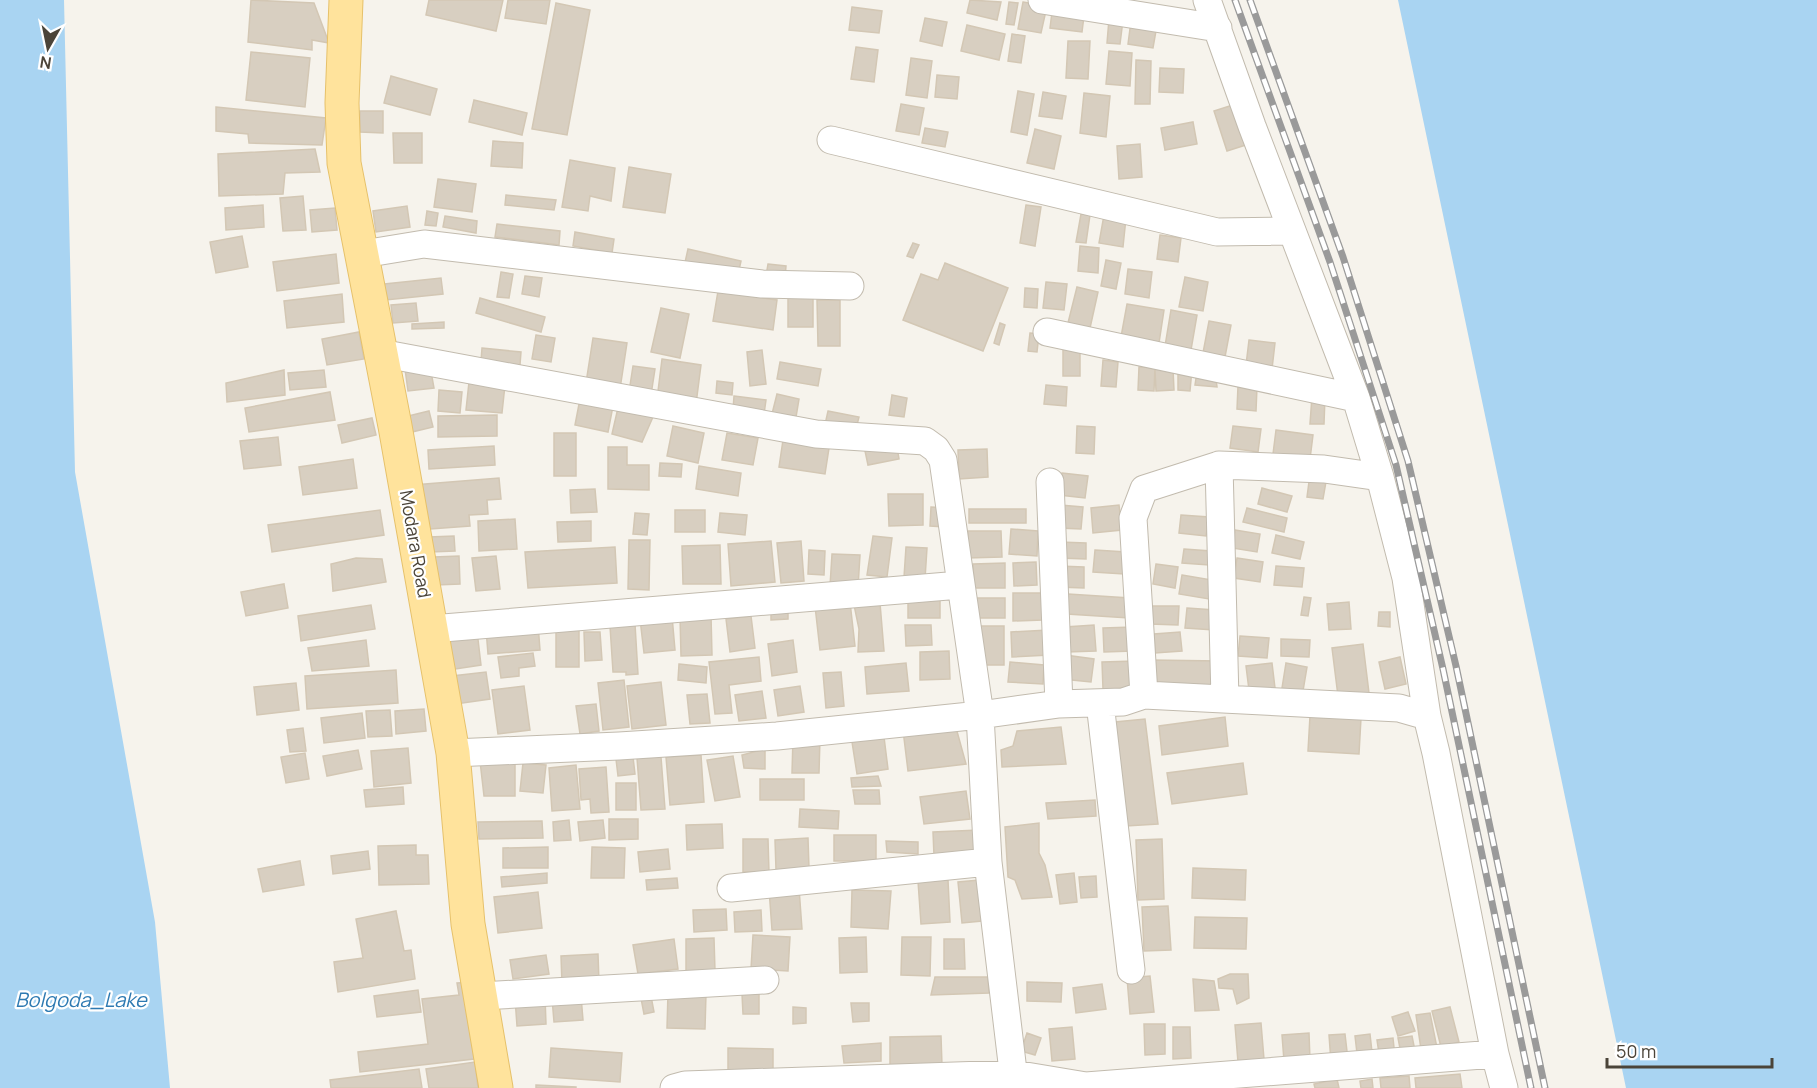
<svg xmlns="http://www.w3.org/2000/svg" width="1817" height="1088" viewBox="0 0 1817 1088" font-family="Manrope,sans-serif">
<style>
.water{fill:#a9d4f2}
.building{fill:#d8cfc1;stroke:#d3c7b4;stroke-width:1.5}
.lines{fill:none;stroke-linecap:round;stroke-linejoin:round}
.minor-casing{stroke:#c2bbae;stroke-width:29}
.major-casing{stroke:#e6c16a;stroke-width:35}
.minor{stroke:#fff;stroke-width:27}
.major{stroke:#ffe39c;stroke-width:33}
.rail-casing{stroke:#9a9a9a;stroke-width:7}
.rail{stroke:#fff;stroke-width:4.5;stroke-dasharray:14;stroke-linecap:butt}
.labels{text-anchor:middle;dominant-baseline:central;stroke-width:4.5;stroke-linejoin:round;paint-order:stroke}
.street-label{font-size:18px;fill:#4b4439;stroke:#fff}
.water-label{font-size:20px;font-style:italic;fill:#2e7ab2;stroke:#fff}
</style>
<rect width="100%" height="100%" fill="#f6f3ec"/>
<path class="water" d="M0,0H64L75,472L155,922L170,1088H0Z
M1398,0H1817V1088H1626Z"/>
<path class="building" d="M251,0L314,3L329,43L312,40V50L248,42Z
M429,0H503L496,31L426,15Z
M508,0H550L546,24L505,18Z
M970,0L1001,2L997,20L967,13Z
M1009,2L1018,3L1014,25L1006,24Z
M1023,2L1047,6L1041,33L1018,29Z
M556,3L590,10L567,135L532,129Z
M852,7L882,11L879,33L849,30Z
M1052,12L1084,16L1082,32L1050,28Z
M925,18L947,22L942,46L920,41Z
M1109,19L1123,20L1120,44L1107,43Z
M1131,21L1157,25L1153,48L1128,44Z
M967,25L1005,34L999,60L961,51Z
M1012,34L1025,36L1021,63L1008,61Z
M1068,41H1090L1088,79L1066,78Z
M856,47L878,50L874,82L851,79Z
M1109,51L1132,53L1130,86L1106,84Z
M251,52L310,58L305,107L246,100Z
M911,58L932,61L927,98L906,95Z
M1136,60L1151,61L1150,104H1135Z
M1160,68L1184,69L1183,93L1159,92Z
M937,75L959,77L957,99L935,97Z
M391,76L437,89L430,115L384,103Z
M1018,91L1034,94L1027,135L1011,132Z
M1043,92L1066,96L1062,119L1039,116Z
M1084,93L1110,96L1106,137L1080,133Z
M474,100L527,113L522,135L469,122Z
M901,104L924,108L919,135L896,131Z
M1236,104L1249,144L1227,151L1214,111Z
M216,107L326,118L322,145L249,143L248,134L216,131Z
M360,111H383V133L360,132Z
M1193,122L1197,144L1165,150L1161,128Z
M925,128L948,132L945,147L922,143Z
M1035,129L1061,136L1054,169L1027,163Z
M393,133H422V163H394Z
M493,141L523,143L522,168L491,166Z
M1140,144L1142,177L1119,179L1117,146Z
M315,149L320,172L285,173L283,194L219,196L218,154Z
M570,160L615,168L611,201L590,196L588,211L562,207Z
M629,167L671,174L665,213L623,207Z
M438,179L476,184L472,212L434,207Z
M506,195L556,200L554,210L505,205Z
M303,196L306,230L283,231L280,198Z
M263,205L264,227L226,230L225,208Z
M1026,205L1041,207L1035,246L1020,243Z
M407,206L410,227L376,232L373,211Z
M335,208L337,230L312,232L310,210Z
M427,211L438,213L436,226L425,225Z
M1081,214L1090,215L1086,243L1076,242Z
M1104,215L1126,218L1123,247L1099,243Z
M445,216L477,221L476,233L443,227Z
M497,224L560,231L559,245L495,237Z
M575,232L614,239L612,253L573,246Z
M1160,235L1181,238L1178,262L1157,259Z
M242,236L248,267L216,273L210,242Z
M913,243L919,245L913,258L907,256Z
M1080,246L1099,248L1098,273L1078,271Z
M688,249L741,261L737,279L684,267Z
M336,254L339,283L277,291L273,262Z
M1106,260L1121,263L1116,289L1101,286Z
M945,263L1008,288L983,351L903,320L921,274L938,280Z
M768,264L786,266L785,278L766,276Z
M1128,269L1152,272L1149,298L1125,294Z
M501,272L513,274L509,298L497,297Z
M525,276L542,278L539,297L522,294Z
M1185,277L1208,282L1203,311L1179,307Z
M441,278L443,294L376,301L375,285Z
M1046,282L1067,284L1064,310L1043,308Z
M1077,287L1098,292L1090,328L1068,323Z
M1025,288L1038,289L1037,308L1024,307Z
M718,291L777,300L773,330L713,321Z
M342,294L344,322L287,328L284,301Z
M813,297V327H788V298Z
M480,298L545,317L541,332L476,313Z
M817,300H840V346H818Z
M416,303L418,321L393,323L391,305Z
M1127,304L1164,310L1159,343L1121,337Z
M661,308L689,314L680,358L651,352Z
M1171,310L1197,315L1191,350L1165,346Z
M1209,321L1231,325L1225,357L1203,353Z
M444,322V328L412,329V324Z
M1000,323L1005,325L999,345L994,343Z
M359,332L364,359L327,365L322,339Z
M1030,333L1039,334L1037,352L1028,351Z
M536,335L555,338L551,362L532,359Z
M593,338L627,343L620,389L586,383Z
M1249,340L1275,343L1272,369L1246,365Z
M1063,347H1080V376H1063Z
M482,348L521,352L520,365L481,361Z
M762,350L766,384L750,386L747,352Z
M662,359L701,365L696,404L657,399Z
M1103,360L1118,362L1116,387L1101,386Z
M780,362L821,369L818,386L777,379Z
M430,366L434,388L408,391L405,369Z
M633,366L655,369L651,395L629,392Z
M1139,367H1155L1154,391L1138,390Z
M1178,367L1192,369L1190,391L1178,390Z
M1155,369H1173L1174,390L1156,391Z
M284,370L285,395L227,402L226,383Z
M324,370L326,387L290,390L288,373Z
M1215,371L1217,387L1195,385L1197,372Z
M717,381L733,383L732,395L716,393Z
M469,382L505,385L502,413L466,410Z
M1046,385L1067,387L1066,406L1044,404Z
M1238,386L1257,387L1256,411L1237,409Z
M439,390L462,392L460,413L438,411Z
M330,392L335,420L249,432L245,408Z
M777,394L799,399L795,423L771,418Z
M892,395L907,398L904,417L889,415Z
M734,396L766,400L764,414L733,410Z
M1312,396L1325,397L1324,424H1310Z
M580,399L613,406L608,432L575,425Z
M620,399L656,410L642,442L612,434Z
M429,411L433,427L412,432L408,416Z
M828,411L859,417L854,436L824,429Z
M497,415V436L438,437V416Z
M372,418L376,435L342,443L338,425Z
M673,426L704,433L698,463L667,456Z
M1077,426L1095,427L1094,454L1076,453Z
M1233,426L1261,429L1258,452L1230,448Z
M1276,430L1313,435L1310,459L1273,454Z
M554,433H576V476H554Z
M727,433L758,438L753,465L722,460Z
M278,437L281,465L244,469L240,441Z
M783,440L829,448L825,474L779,467Z
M896,441L899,459L868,465L864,446Z
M494,446L495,465L429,469L428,450Z
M608,447H627V465H649V490L608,489Z
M987,449L988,477L959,479L958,450Z
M353,459L357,488L303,495L299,467Z
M660,463L682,464L681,477L659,476Z
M699,466L741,473L738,496L696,489Z
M1062,473L1088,476L1085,498L1059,495Z
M1310,474L1327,476L1323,499L1307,497Z
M499,478L501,499L487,500L488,514L469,515L470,526L417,530L413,485Z
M1262,488L1292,496L1287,512L1258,504Z
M595,489L597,512L571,513L570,490Z
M888,494H923V525L889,526Z
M1060,505L1083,507L1081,529L1058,528Z
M1119,505L1122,530L1093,533L1091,508Z
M931,507L946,508L945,527L930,526Z
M1247,508L1287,518L1284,532L1243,522Z
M969,509H1026V523H969Z
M380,510L384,535L272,552L268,525Z
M675,510H705V532H675Z
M635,513L649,514L647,535L633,534Z
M720,513L747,515L745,535L718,532Z
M1181,515L1209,517L1206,536L1179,533Z
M515,519L517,549L479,551L478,521Z
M591,521V541L558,542L557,522Z
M1011,529L1038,531L1037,556L1009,554Z
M1235,530L1260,534L1257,552L1232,548Z
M968,531H1001L1002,557L967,558Z
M1276,535L1304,542L1300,559L1272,553Z
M454,536L455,551L430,552L429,537Z
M873,536L892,538L887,577L867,575Z
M629,540H650L649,590L628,589Z
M771,541L775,582L731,586L728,544Z
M801,541L804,581L781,583L777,543Z
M1059,542L1086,543V559L1059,558Z
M720,545L721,584H683L682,546Z
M615,547L617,583L528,588L525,552Z
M906,547L927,548L925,579L904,577Z
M1184,549L1211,551L1209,565L1182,563Z
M809,550L825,551L824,575L808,574Z
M1095,550L1126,552L1124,574L1093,572Z
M832,554L860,555L858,587L830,586Z
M459,556L460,584L436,585L434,557Z
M496,556L500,589L476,591L472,558Z
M356,558L382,559L386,582L333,591L331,564Z
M1237,558L1263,562L1260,582L1234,578Z
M1036,562L1037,585L1014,586L1013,563Z
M1005,563V588H974L973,564Z
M1156,564L1178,567L1175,588L1153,584Z
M1058,566L1084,567V588L1057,587Z
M1276,566L1304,568L1302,587L1274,585Z
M1182,575L1212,580L1209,599L1179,594Z
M284,584L288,608L246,616L241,592Z
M1013,593H1042L1043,620L1013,621Z
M1068,594L1130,598L1129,618L1067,614Z
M1304,597L1311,598L1308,616L1301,615Z
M975,598H1005V618H975Z
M908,600H940V618H908Z
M850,602L855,646L820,650L815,606Z
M1349,602L1351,629L1329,630L1327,604Z
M880,603L884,651L858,652L859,629L854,605Z
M371,605L375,629L301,641L298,616Z
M1151,606H1179L1178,625L1150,624Z
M788,608V619L771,620V610Z
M1187,608L1215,610L1214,630L1185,628Z
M1379,612H1390V627L1378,626Z
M711,615L712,655L681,656L680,616Z
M672,616L675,650L644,653L640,619Z
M751,616L755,648L730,652L726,619Z
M538,624L540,650L488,654L486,629Z
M635,624L638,674L626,675V672H613L610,626Z
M556,625H579V667H556Z
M905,625H931L932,645L906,646Z
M1094,625L1096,651L1067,652L1065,627Z
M979,626H1004V665H979Z
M1133,627V651L1104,652L1103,628Z
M1048,630L1049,655L1012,657L1011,632Z
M477,631L481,665L449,670L444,635Z
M584,632H600L602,660L585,661Z
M1180,632L1182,651L1155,653L1154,634Z
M1240,636L1269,638L1267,658L1238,656Z
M1281,639L1310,640L1309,657L1281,656Z
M366,640L369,666L312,671L308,648Z
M793,640L797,672L772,676L768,644Z
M1363,644L1369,693L1338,696L1332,648Z
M949,651L950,679L920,680V652Z
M533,653L535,666L519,668V676L501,678L498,657Z
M1065,655L1094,659L1091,682L1062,679Z
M759,657L761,681L729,685L732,713L715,714L709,662Z
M1400,657L1406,684L1385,689L1379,662Z
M1150,660L1220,661L1219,687L1150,686Z
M1135,661V688L1103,689L1102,662Z
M1010,662L1044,665L1043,684L1008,682Z
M906,663L909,691L867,694L865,667Z
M1272,663L1275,688L1249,690L1246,666Z
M1286,663L1307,667L1303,691L1282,688Z
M679,664L707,667L706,683L678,680Z
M396,670L398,703L307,709L305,676Z
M486,672L490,699L456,704L452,676Z
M841,672L844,706L826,708L823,673Z
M624,680L629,727L603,730L598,683Z
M661,682L666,725L632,729L627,686Z
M296,683L299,710L257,715L254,687Z
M524,686L530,730L498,734L492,690Z
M800,686L804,712L778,716L774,690Z
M762,691L766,718L739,721L735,695Z
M707,694L710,723L690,724L687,695Z
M596,704L599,731L580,734L576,706Z
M424,709L426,731L396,734L395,711Z
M390,710L392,736L368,737L366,711Z
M362,713L365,738L324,743L321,718Z
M1310,716L1361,718L1359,754L1308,751Z
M1225,717L1228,746L1162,755L1159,726Z
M1145,719L1158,824L1126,826L1115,722Z
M955,724L966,764L908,771L903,730Z
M1061,727L1066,764L1002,767L1001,750L1013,746L1017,731Z
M303,728L306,751L290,752L287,730Z
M884,737L888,769L857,774L852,742Z
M793,738H820L819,773H792Z
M408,748L411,783L374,787L371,751Z
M765,749V769L744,768L742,755Z
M358,750L362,769L327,776L323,756Z
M305,753L309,779L286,783L281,757Z
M701,755L704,802L670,805L666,757Z
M733,756L740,797L715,801L707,760Z
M633,757L635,774L618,776L616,759Z
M661,757L665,809L641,810L637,758Z
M515,760V796H484L480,761Z
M523,763L546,765L543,793L520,791Z
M1243,763L1247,794L1172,804L1167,773Z
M576,765L580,809L552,811L549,768Z
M606,767L609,812L591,813L590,799L581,800L579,769Z
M878,776L881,786L852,787L851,778Z
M760,779H804V800H760Z
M616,783H636V810H616Z
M403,787L404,804L366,807L364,790Z
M853,790H879L880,804H855Z
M966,791L970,819L924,824L920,797Z
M1095,800L1096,816L1048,819L1046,803Z
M800,809L839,811L838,829L799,827Z
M609,819H638V839L609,840Z
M569,820L571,840L554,841L553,822Z
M603,820L605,838L580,841L578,822Z
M542,821L543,838L479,839L478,822Z
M1039,823V853L1045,865L1052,897L1022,899L1015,880L1008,877L1005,827Z
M722,824L723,848L687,850L686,825Z
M979,830L980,855L934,856L933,832Z
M834,835H876V861H834Z
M808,838L809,868L776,870L775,840Z
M743,839H768L769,872H743Z
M1162,839L1164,899L1138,900L1136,840Z
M886,841L918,842V854L887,852Z
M416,845V855H428L429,884L379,885L378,846Z
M548,847V868H503V848Z
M592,847L625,848L624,878H591Z
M668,849L670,869L640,872L638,852Z
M368,851L370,869L333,874L331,856Z
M300,861L304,885L263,892L258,869Z
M1193,868L1246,870L1245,900L1192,898Z
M547,873V883L502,887L501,877Z
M1074,873L1077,902L1060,904L1056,875Z
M1096,876L1097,897L1081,898L1079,877Z
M677,878L678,888L647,890L646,880Z
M948,880L950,922L921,924L918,881Z
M979,880L982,921L962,923L958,882Z
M799,888L802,929L772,930L769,889Z
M852,890L891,891L888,929L851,927Z
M538,892L542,928L498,933L494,897Z
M1168,906L1171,950L1144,951L1142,907Z
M726,909L727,930L694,932L693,910Z
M761,910L762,931L735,932L734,912Z
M396,911L404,951L411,950L415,979L338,992L334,962L363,958L356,919Z
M1195,917L1247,918L1246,949L1194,948Z
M753,935L790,937L788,971L751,969Z
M866,937L867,972L840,973L839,938Z
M902,937H931L930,976L901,975Z
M714,938L715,971L686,974V939Z
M674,939L678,969L638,974L633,945Z
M944,939H964L965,969H944Z
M598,954L599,982L562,984L561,956Z
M546,955L549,974L513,979L510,960Z
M1230,974H1248L1249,998L1237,1004L1233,989L1219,988L1218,979Z
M1150,976L1154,1012L1130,1014L1127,978Z
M935,977H988L989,993L931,995Z
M1193,979L1214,981L1219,1010L1195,1011Z
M474,982L467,1002L474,1059L360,1072L358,1052L428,1044L422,999L459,995L457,983Z
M1027,982L1062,983L1061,1002L1027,1001Z
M1102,984L1106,1009L1076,1013L1073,988Z
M418,990L421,1012L377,1017L374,996Z
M650,991L654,1012L644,1014L640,993Z
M668,993L706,994L705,1029L667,1028Z
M742,994H759V1014H743Z
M581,996L583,1020L554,1022L552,998Z
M545,997L546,1024L517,1026L515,998Z
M851,1003H869V1021L853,1022Z
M793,1007L806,1008V1023L793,1024Z
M1450,1007L1459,1042L1441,1047L1432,1011Z
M1408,1012L1415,1031L1398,1036L1392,1017Z
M1430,1013L1438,1053L1422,1056L1416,1015Z
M1261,1023L1264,1059L1238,1062L1235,1025Z
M1144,1024H1165V1054L1145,1055Z
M1072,1027L1075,1059L1052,1061L1049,1029Z
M1173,1027H1190L1191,1058L1173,1059Z
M1027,1033L1041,1038L1035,1055L1021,1051Z
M1309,1033L1310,1060L1284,1061L1282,1035Z
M1345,1034L1348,1060L1331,1062L1329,1035Z
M1370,1034L1373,1061L1358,1062L1355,1036Z
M941,1036L942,1065L890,1066V1037Z
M1412,1036L1416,1056L1402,1059L1398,1038Z
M1393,1038L1395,1057L1380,1060L1377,1040Z
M881,1043V1061L844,1063L842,1046Z
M551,1048L622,1053L620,1082L549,1077Z
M728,1048L773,1049V1076L728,1075Z
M475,1062L478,1088H429L426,1069Z
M419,1069L422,1088H331L330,1080Z
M1460,1074L1462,1088H1416L1415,1078Z
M1409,1076L1410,1088H1381L1380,1078Z
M1337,1079L1339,1088H1315L1314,1084Z
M1372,1079L1373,1088H1361L1360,1081Z
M536,1085L576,1087V1088H536Z"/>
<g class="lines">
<defs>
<path id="minor" d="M1042,0L1218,28
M831,140L1217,232L1292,231
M363,254L424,244L762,284L850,286
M1047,332L1356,398
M380,353L816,434L925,441L936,449L943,460L980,715L988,862L1015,1088
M1219,465L1225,699
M1050,482L1059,704
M431,629L960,585
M1144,695L1133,518L1144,489L1219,465L1324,469L1380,477
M1100,703L1131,970
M1427,716L1436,753L1495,1054L1504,1088
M453,753L619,746L777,736L980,715L1059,704L1123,702L1144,695L1399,708L1427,716L1406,578L1380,477L1356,398L1252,126L1207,0
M731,888L988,862
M481,996L765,980
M674,1088L685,1085L1014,1074L1086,1086L1495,1054"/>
<path id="major" d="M346,0L342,103L344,163L395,426L453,753L468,924L496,1088"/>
</defs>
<use href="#minor" class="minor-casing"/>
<use href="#major" class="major-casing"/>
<use href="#minor" class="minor"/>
<use href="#major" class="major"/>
<defs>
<path id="rail" d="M1235,0L1330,262L1396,465L1443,669L1531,1088
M1250,0L1343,257L1408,461L1456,666L1545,1088"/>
</defs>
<use href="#rail" class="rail-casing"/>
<use href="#rail" class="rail"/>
</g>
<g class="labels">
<g class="street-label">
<text transform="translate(416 544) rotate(80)">Modara Road</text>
</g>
<g class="water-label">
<text x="81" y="999">Bolgoda_Lake</text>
</g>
</g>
<g transform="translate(48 48) rotate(189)" stroke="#ffffff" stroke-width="4.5" paint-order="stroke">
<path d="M0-4.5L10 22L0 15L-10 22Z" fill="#4b4439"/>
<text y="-9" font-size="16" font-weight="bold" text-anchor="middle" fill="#4b4439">N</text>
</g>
<path d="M1607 1058v9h165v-9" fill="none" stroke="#4b4439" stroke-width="3"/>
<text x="1616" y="1058" font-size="18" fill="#4b4439" stroke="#ffffff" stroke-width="4.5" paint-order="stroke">50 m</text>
</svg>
